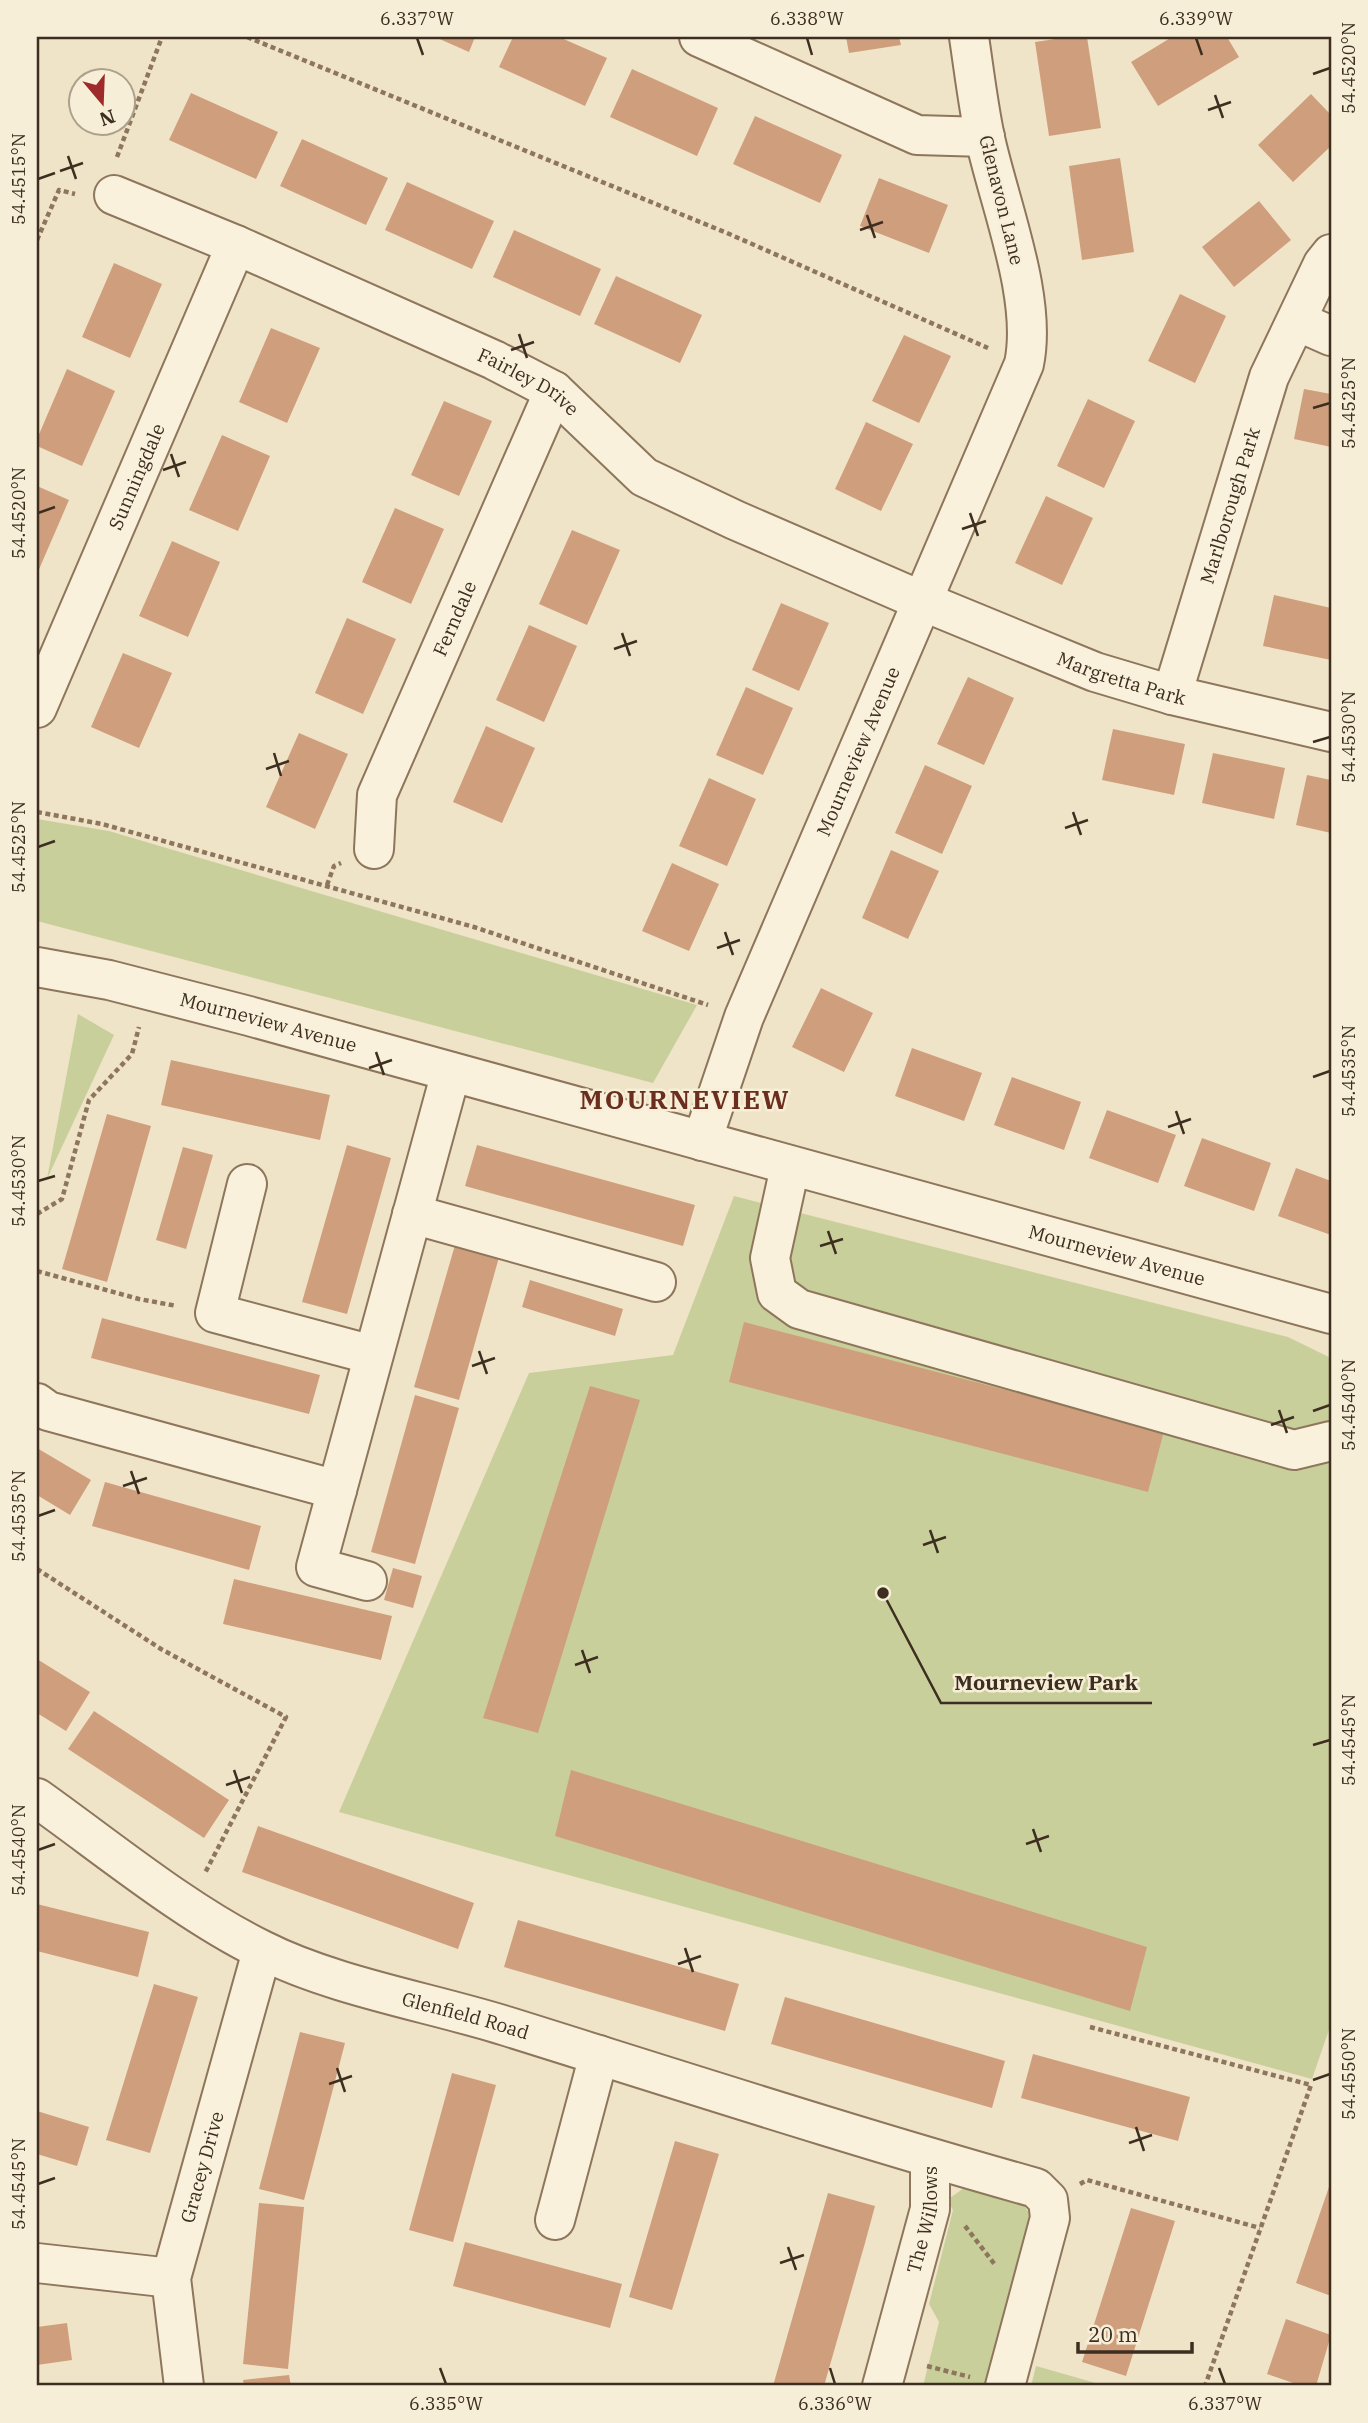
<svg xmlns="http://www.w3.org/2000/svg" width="1368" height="2423" viewBox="0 0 1368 2423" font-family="'IBM Plex Serif',serif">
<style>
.green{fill:#c9cf9b}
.building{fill:#cf9f7d}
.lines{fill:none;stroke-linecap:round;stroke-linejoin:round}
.minor-casing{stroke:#8d765c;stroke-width:42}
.path{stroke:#8d765c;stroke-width:4.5;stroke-dasharray:5 3.5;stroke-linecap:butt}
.minor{stroke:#faf1dc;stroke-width:38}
.ticks{fill:none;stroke:#3d2e20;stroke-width:2.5}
.labels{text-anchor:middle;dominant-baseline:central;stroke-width:5;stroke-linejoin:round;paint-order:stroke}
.street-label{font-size:19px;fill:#3d2e20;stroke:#f7eed8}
.district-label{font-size:26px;font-weight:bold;letter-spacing:2px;fill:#6b2e1e;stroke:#f7eed8}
.leader{fill:none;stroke:#3d2e20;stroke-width:2.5}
.callout-dot{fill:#3d2e20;stroke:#f7eed8;stroke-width:2.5}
.callout-label{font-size:21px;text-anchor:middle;font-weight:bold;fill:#3d2e20;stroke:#f7eed8;stroke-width:5;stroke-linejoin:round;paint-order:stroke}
.neatline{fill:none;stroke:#3d2e20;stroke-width:2.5}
.ticks-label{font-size:18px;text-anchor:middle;fill:#3d2e20}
</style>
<rect width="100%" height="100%" fill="#f0e4c8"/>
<path class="green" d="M37,819L109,831L697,1005L653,1083L37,921Z
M78,1014L114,1035L47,1179Z
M734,1196L1288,1337L1331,1358V2024L1312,2079L339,1812L529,1373L673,1355Z
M976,2185C1000,2192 1024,2195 1032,2220L991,2386H923L939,2322L929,2304L953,2210L947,2200L964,2188Z
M1036,2366L1106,2386H1031Z"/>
<path class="building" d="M435,37H475L469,52Z
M513,37H559L607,58L585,106L499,67Z
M846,37H899L901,45L849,53Z
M1069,37H1087L1101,128L1049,136L1035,42Z
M1172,37H1227L1239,57L1158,106L1131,62Z
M632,69L718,108L697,156L610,117Z
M191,93L278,132L256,179L169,140Z
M1311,94L1331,115V146L1293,182L1258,145Z
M755,116L842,155L820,203L733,164Z
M302,139L388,178L366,225L280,186Z
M1120,158L1134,252L1082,260L1069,166Z
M879,178L948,205L929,253L860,226Z
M407,182L494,221L472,269L385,230Z
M1259,201L1291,240L1234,287L1202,247Z
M514,230L601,269L580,316L493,277Z
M114,263L162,284L130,358L82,337Z
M616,276L702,315L680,363L594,324Z
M1180,294L1226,316L1195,383L1148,361Z
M271,328L320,348L287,423L239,402Z
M904,335L951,356L919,423L872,401Z
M67,369L115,391L82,466L37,446V439Z
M1304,389L1331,394V447L1294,439Z
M1088,399L1135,421L1104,488L1057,466Z
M444,401L492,421L459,496L411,475Z
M866,422L913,444L881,511L835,489Z
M222,435L270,456L238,531L189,510Z
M37,486L69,500L37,574Z
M1046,496L1093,518L1062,585L1015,563Z
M395,508L444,529L411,604L362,582Z
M572,530L620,550L587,625L539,604Z
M172,541L220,562L188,637L139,616Z
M1274,595L1331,608V660L1263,646Z
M781,603L829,623L799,691L752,670Z
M347,618L396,639L363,714L315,693Z
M529,625L577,646L544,722L496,700Z
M123,653L172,673L139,748L91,727Z
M968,677L1014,698L984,765L937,744Z
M746,687L793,708L763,775L716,755Z
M486,726L535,748L502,823L453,802Z
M1113,729L1185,744L1174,795L1102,780Z
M299,733L348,754L315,829L266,807Z
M1213,753L1285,768L1274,819L1202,803Z
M925,765L972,786L942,854L895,833Z
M1307,775L1331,780V833L1296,825Z
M709,778L756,799L727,866L679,846Z
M891,850L939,871L908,939L862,918Z
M672,863L719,884L689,951L642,931Z
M821,988L873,1013L844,1072L792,1047Z
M912,1048L982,1073L964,1121L895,1096Z
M171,1060L330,1095L320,1140L161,1105Z
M1012,1077L1081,1102L1064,1150L994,1125Z
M1107,1110L1176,1135L1158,1183L1089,1158Z
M107,1114L151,1126L107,1282L62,1269Z
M1202,1138L1271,1163L1254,1211L1184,1186Z
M347,1145L391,1158L347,1314L302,1302Z
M477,1145L695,1205L683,1246L465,1186Z
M183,1147L213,1155L186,1249L156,1240Z
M1296,1168L1331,1181V1235L1278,1216Z
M459,1231L503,1243L459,1400L414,1387Z
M530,1280L623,1309L615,1336L522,1307Z
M102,1318L320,1375L309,1414L91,1358Z
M744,1322L1164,1431L1148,1492L729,1382Z
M590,1386L640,1400L538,1733L483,1718Z
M415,1395L459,1408L415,1564L371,1552Z
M37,1448L91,1480L70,1515L37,1495Z
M105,1482L261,1526L249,1570L92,1526Z
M393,1568L422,1576L413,1608L384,1600Z
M234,1579L392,1616L381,1660L223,1624Z
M37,1659L90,1692L66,1731L37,1713Z
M94,1711L229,1800L204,1838L68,1749Z
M571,1770L1147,1947L1130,2011L555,1836Z
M258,1826L474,1903L458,1949L242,1872Z
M37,1904L149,1932L138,1977L37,1951Z
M518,1920L739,1984L725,2031L504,1967Z
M154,1984L198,1997L150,2153L106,2140Z
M785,1997L1005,2061L992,2108L771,2044Z
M300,2032L345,2043L304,2200L259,2189Z
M1033,2054L1190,2097L1178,2141L1021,2098Z
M452,2073L496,2085L453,2242L409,2230Z
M37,2111L89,2127L77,2166L37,2154Z
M675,2141L719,2154L672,2310L629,2297Z
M1331,2181V2296L1296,2283Z
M828,2193L875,2206L865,2243L824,2386H773Z
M259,2203L304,2207L288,2369L243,2364Z
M1131,2208L1175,2221L1126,2376L1082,2362Z
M465,2242L622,2284L610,2328L453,2286Z
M1286,2319L1331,2335L1316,2386H1302L1267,2374Z
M67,2323L72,2360L37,2365V2327Z
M289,2375L291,2386H244L243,2380Z"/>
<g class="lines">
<defs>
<g id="minor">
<path d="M699,37L917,135L985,137"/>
<path id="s1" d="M114,195L236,245L494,360L554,391L644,477L735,520L922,601L1095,672L1172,695L1331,732"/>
<path d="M1297,321L1331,336"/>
<path id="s2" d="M1172,695L1269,377L1323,264L1331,254"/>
<path id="s3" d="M37,708L236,245"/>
<path id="s4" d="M374,849L377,795L554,391"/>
<path id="s5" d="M37,967L109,980L249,1016L1331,1314"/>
<path id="s6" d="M702,1141L744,1017L1024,364C1038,298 999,203 985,138C978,105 974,70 969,37"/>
<path d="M790,1167L770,1258L777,1293L799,1309L1294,1450L1331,1441"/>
<path d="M247,1184L215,1313L373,1355"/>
<path d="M412,1214L656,1282"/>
<path d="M37,1403L48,1411L337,1490"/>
<path d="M367,1581L316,1567L451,1072"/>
<path id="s7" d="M37,1798C106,1847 186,1913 262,1950C333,1986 429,2002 506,2026C682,2081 858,2138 1036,2188L1048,2200L1050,2218L1005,2386"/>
<path d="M555,2220L599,2055"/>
<path d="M37,2263L171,2278"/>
<path id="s8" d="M184,2386L171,2278L262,1951"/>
<path id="s9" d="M882,2386L930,2209V2158"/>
</g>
</defs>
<use href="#minor" class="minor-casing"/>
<path class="path" d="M247,37L727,233L988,348
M117,157L162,37
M37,240L59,190L75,194
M37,812L102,824L474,927L708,1005
M327,885L334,866L341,863
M37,1214L62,1199L89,1100L132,1054L139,1027
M37,1271L139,1299L177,1306
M37,1569L161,1649L286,1717L205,1873
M1090,2027L1311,2085L1205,2386
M1080,2184L1087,2180L1260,2228
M965,2226L996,2266
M927,2366L970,2377"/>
<use href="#minor" class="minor"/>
</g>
<path class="ticks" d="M417,38L423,55M807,38L812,55M1196,38L1202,55M1313,74L1330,68M1215,95L1223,118M1208,110L1231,102M68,156L76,179M60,171L83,163M38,179L55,173M867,215L875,238M860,230L883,222M519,334L527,358M511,350L534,342M1313,408L1330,403M171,454L179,477M163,470L186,462M38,513L55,507M970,513L978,536M962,529L986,521M622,633L630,656M614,649L637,641M1313,742L1330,737M274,753L281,776M266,769L289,761M1073,812L1081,835M1065,828L1088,820M38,847L55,841M725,932L733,955M717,948L740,940M376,1052L384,1075M369,1068L392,1060M1313,1077L1330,1071M1176,1111L1184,1134M1168,1127L1191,1119M38,1181L55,1176M828,1231L836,1254M820,1246L843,1239M479,1351L487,1374M472,1366L495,1358M1279,1410L1287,1433M1313,1411L1330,1405M1271,1425L1294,1417M131,1471L139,1494M123,1486L147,1478M38,1516L55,1510M930,1530L938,1553M923,1545L946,1537M582,1650L590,1673M575,1665L598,1657M1313,1745L1330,1740M234,1770L242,1793M226,1785L250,1777M1033,1829L1041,1852M1026,1844L1049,1836M38,1850L55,1844M685,1948L693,1972M678,1964L701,1956M337,2068L345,2092M1313,2080L1330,2074M329,2084L352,2076M1136,2127L1144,2151M1129,2143L1152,2135M38,2184L55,2178M788,2247L796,2270M780,2263L804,2255M440,2368L446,2384M830,2368L835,2384M1219,2368L1225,2384"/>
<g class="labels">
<g class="street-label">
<text transform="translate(1002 200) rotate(76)">Glenavon Lane</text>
<text stroke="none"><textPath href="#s1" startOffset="455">Fairley Drive</textPath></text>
<text stroke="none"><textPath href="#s3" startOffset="252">Sunningdale</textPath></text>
<text stroke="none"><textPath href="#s2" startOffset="198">Marlborough Park</textPath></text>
<text stroke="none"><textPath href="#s4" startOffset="247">Ferndale</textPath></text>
<text stroke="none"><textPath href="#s1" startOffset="1125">Margretta Park</textPath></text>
<text stroke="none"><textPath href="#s6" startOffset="420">Mourneview Avenue</textPath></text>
<text stroke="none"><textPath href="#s5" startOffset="238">Mourneview Avenue</textPath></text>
<text stroke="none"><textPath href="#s5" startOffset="1118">Mourneview Avenue</textPath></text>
<text stroke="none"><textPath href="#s7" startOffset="486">Glenfield Road</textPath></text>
<text stroke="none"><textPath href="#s8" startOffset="224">Gracey Drive</textPath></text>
<text stroke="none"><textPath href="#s9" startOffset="172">The Willows</textPath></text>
</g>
<g class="district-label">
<text x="685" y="1099">MOURNEVIEW</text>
</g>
</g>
<path class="leader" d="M883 1593L941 1703H1152"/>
<circle class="callout-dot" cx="883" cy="1593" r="7"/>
<g class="callout-label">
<text x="1046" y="1690">Mourneview Park</text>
</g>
<rect width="1368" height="2423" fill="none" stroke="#f7eed8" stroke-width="77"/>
<g transform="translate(102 102) rotate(161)"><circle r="33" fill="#f7eed8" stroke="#ada18e" stroke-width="2"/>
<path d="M0-5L12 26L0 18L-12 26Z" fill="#9e2a2b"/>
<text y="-10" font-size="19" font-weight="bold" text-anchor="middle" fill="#3d2e20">N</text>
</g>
<path d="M1078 2342v10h114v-10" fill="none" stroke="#3d2e20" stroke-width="3.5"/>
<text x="1088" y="2342" font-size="21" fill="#3d2e20" stroke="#f7eed8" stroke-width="5" paint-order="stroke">20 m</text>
<rect x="38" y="38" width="1292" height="2346" class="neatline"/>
<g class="ticks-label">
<text x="417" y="25">6.337°W</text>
<text x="807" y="25">6.338°W</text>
<text x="1196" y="25">6.339°W</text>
<text transform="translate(1349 68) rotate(-90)" y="6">54.4520°N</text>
<text transform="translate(19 179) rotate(-90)" y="6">54.4515°N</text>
<text transform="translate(1349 403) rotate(-90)" y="6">54.4525°N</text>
<text transform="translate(19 513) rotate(-90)" y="6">54.4520°N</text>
<text transform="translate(1349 737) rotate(-90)" y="6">54.4530°N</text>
<text transform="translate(19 847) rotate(-90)" y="6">54.4525°N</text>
<text transform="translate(1349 1071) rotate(-90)" y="6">54.4535°N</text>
<text transform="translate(19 1181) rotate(-90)" y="6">54.4530°N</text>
<text transform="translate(1349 1405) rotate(-90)" y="6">54.4540°N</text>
<text transform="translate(19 1516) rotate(-90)" y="6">54.4535°N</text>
<text transform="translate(1349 1740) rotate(-90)" y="6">54.4545°N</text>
<text transform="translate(19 1850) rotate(-90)" y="6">54.4540°N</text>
<text transform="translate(1349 2074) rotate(-90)" y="6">54.4550°N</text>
<text transform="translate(19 2184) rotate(-90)" y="6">54.4545°N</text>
<text x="446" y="2410">6.335°W</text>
<text x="835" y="2410">6.336°W</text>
<text x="1225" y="2410">6.337°W</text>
</g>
</svg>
